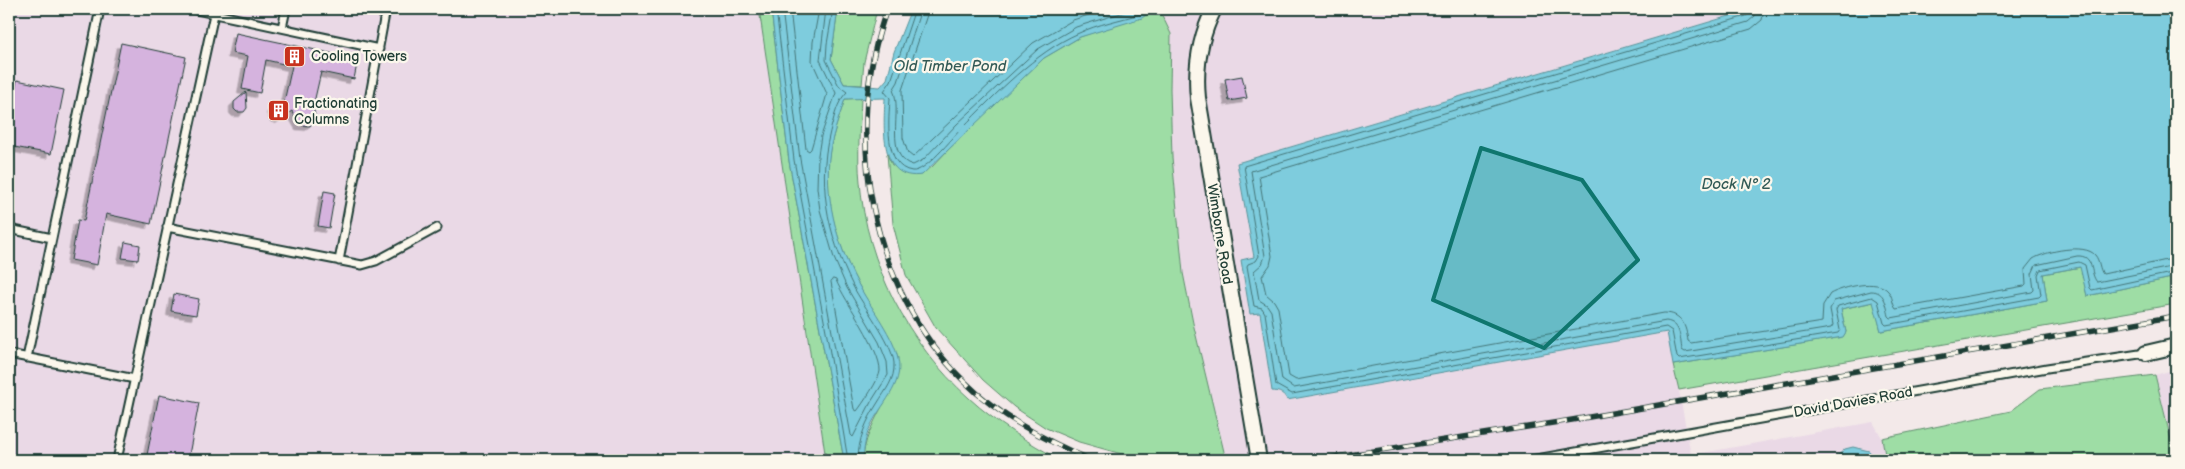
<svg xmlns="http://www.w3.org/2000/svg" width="2185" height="469" viewBox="0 0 2185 469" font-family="'Balsamiq Sans',sans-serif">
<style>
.built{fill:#ead9e6}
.green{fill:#9edda5;stroke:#5e8d6c}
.water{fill:#7eccdd;stroke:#589399}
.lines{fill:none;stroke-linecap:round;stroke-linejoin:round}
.shore{stroke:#457678;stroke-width:1}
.building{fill:#d5b3de;stroke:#1f3d34;filter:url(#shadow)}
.lane-casing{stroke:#1f3d34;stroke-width:11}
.street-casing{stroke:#1f3d34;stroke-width:18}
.lane{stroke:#fbf7ec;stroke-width:7}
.street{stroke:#fbf7ec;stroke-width:14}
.rail-casing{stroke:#1f3d34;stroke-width:5.5}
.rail{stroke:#fbf7ec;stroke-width:4;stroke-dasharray:11;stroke-linecap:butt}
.marked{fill:#0f766e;fill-opacity:0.2;stroke:#0f766e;stroke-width:4;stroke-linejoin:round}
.labels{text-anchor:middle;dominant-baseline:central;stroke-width:4.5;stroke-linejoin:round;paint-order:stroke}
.poi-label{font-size:14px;fill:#1f3d34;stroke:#fbf7ec;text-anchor:start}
.street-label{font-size:14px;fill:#1f3d34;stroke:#fbf7ec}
.water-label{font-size:15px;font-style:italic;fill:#325a56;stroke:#fbf7ec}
</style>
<defs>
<filter id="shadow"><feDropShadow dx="-4.5" dy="4.5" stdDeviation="0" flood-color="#0004"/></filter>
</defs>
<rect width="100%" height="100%" fill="#f3e9e9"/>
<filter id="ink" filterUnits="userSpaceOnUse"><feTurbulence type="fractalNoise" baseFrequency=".02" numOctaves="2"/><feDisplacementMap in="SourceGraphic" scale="10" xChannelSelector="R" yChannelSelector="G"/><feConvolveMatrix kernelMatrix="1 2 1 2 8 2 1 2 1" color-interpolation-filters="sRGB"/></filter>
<g filter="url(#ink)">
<path class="built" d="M9,9H759L826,460H9Z
M1159,9H1753L1237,163L1254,257L1241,260L1250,314L1260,312L1272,391H1277L1285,396L1287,400L1668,332L1691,455L1873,422L1882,438L1886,460H1226L1193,323L1183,273L1172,157L1170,89L1171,34Z
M2176,369V460L2155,375Z"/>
<path class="green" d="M759,9H771L789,161L844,460H826Z
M838,9H877L864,62L862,85L844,84L831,59Z
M1154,9H1159L1171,34L1170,89L1172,157L1183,273L1193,323L1226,460H1143L1079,442L1046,428L1014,407L983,380L936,328L906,275L893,224L887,154L892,165L931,168L965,132L1044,58L1080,37L1153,11Z
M861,98C860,126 857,154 860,182C866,263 908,344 969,398C996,423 1028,442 1060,460H863C864,440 872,426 881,408C888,392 892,375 898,358C887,332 871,309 858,284C838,247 823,197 829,155C832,136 839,117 845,99Z
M2081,267L2087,296L2176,277V304L1679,390L1673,365L1842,337L1846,332L1841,309L1874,302L1881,331L2047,301L2043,274Z
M2155,375L2176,460H1886L1882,438L2011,411L2040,389Z"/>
<path class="water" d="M771,9H838L831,59L844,84L880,87L887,79L894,52L911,9H1154L1142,18L1080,37L1044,58L922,175C878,182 884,125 885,98L845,99C839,118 831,138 829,158C825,202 839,251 861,289C872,309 894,337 898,359C904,385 880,405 870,427C865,438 864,449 863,460H844L789,161Z
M1753,9H2176V277L2087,296L2080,267L2043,274L2047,301L1881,331L1873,302L1841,309L1846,332L1843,337L1673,365L1667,332L1287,400C1285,394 1279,391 1272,391L1260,313L1250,314L1241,260L1254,257L1237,163Z
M1853,447L1869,451L1878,460H1833L1845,449Z"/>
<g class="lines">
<path class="shore" d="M776,9L794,160L829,347L848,460
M782,9L800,159L851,435L853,437L871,402L888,375L887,362L879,342L847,288L834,258L820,210L817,188L818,155L821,136L836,93L820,60L826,9
M790,9L806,149L809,151L811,149L827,94L812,61L813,42L819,9
M833,9L827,44L826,60L839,86L847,92C839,100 836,110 833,121C815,178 827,234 853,286C863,306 892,342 894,363C895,380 886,389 877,404C866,421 858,440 858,460
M915,9L891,81L884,91L890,98C889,118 883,167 912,171C925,173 952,138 962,128C995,95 1035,52 1079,33C1098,24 1120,20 1140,14L1148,9
M921,9L898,82L893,90C903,110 883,157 913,165L923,160L957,124L1038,49L1076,27L1134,9
M929,9L902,90L903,138L908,153L913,157L1033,43L1073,20L1107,9
M1751,9L1750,13L1746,16L1244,166L1259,256L1256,261L1248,264L1247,266L1254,306L1262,308L1265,313L1276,385L1292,394L1666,327L1672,331L1677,357L1679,359L1838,333L1840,330L1836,310L1838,306L1872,297L1878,301L1884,323L1886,325L2039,297L2041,295L2038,275L2040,270L2079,262L2085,265L2090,288L2092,290L2176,272
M1757,9L1755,16L1748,22L1251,171L1265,256L1262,264L1254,271L1259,300L1267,305L1271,311L1282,380L1294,388L1666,321C1681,323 1680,338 1682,350L1685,352L1831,328L1833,325L1830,309L1834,301L1871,291C1885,291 1886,304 1889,316L1891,318L2032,292L2034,290L2032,274L2036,265L2077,256C2095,255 2089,273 2097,282L2176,266
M1764,9L1762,20L1751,29L1259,176L1272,256L1270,265L1262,276L1266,294L1274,301L1278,308L1289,376L1296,380L1664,313C1682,313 1686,326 1688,341L1691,343L1822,322L1823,305L1830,294C1843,287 1878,278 1888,291C1893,296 1892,304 1896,309L2024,286L2026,284L2025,269L2033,259C2046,251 2085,243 2095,255C2100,261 2099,269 2103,274L2176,258
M833,279L836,280C845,302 881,350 880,371C880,378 862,405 857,411L854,409L831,282Z"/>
</g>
<path class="building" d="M236,33L358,59L354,79L321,72L313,107L316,119L310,126L300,125L292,111L280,119L275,117L271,109L273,106L284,102L292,66L266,60L260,93L242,89L248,56L232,53Z
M121,43L186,57L151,224L106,214L97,265L71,260L78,220L84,221Z
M1242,76L1247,98L1229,101L1225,79Z
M17,80L64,90L51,154L9,146V121Z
M246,92L247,108L244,112H237L234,109V102Z
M324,191L335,193L329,228L318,226Z
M125,242L140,245L138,260L122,258Z
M174,294L199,299L196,315L171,311Z
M159,395L199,403L188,460H146Z"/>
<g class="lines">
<defs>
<path id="lane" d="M192,9L379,49
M282,28L286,9
M167,227L362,265L376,261L437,228
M9,229L52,238
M339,261L386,9
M9,354L135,379
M27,358L100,9
M117,460L214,14
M1531,460L2047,368L2146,353"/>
<path id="street" d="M1214,9C1200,37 1195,68 1198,98L1259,460
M2146,353L2176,346"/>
</defs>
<use href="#lane" class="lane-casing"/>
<use href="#street" class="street-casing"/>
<use href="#lane" class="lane"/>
<use href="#street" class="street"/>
<defs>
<path id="rail" d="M887,9C842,132 869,288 964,381C1000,417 1045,440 1091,460
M1317,460L1572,420L2176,316"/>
</defs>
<use href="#rail" class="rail-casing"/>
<use href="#rail" class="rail"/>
</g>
</g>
<path class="marked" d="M1481,148L1582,180L1638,260L1544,348L1433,300Z"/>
<defs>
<symbol id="building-square" viewBox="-11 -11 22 22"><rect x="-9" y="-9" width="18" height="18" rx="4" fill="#c8321e" stroke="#fbf7ec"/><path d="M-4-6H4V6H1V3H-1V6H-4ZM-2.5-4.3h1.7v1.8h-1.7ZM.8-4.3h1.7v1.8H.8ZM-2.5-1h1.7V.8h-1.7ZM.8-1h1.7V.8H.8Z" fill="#fff"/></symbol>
</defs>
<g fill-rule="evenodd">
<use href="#building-square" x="282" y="44" width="25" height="25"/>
<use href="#building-square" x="266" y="98" width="25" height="25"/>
</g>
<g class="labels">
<g class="poi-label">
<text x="311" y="56">Cooling Towers</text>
<text x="294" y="103">Fractionating<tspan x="294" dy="16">Columns</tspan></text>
</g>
<g class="street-label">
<text transform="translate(1220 234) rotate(81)">Wimborne Road</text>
<text transform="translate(1853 402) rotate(-10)">David Davies Road</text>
</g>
<g class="water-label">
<text x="950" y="66">Old Timber Pond</text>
<text x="1736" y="184">Dock Nº 2</text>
</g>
</g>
<rect width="2185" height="469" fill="none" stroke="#fbf7ec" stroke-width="30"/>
<rect x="15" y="15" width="2155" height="439" fill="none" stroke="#1f3d34" stroke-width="2" filter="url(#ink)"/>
</svg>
